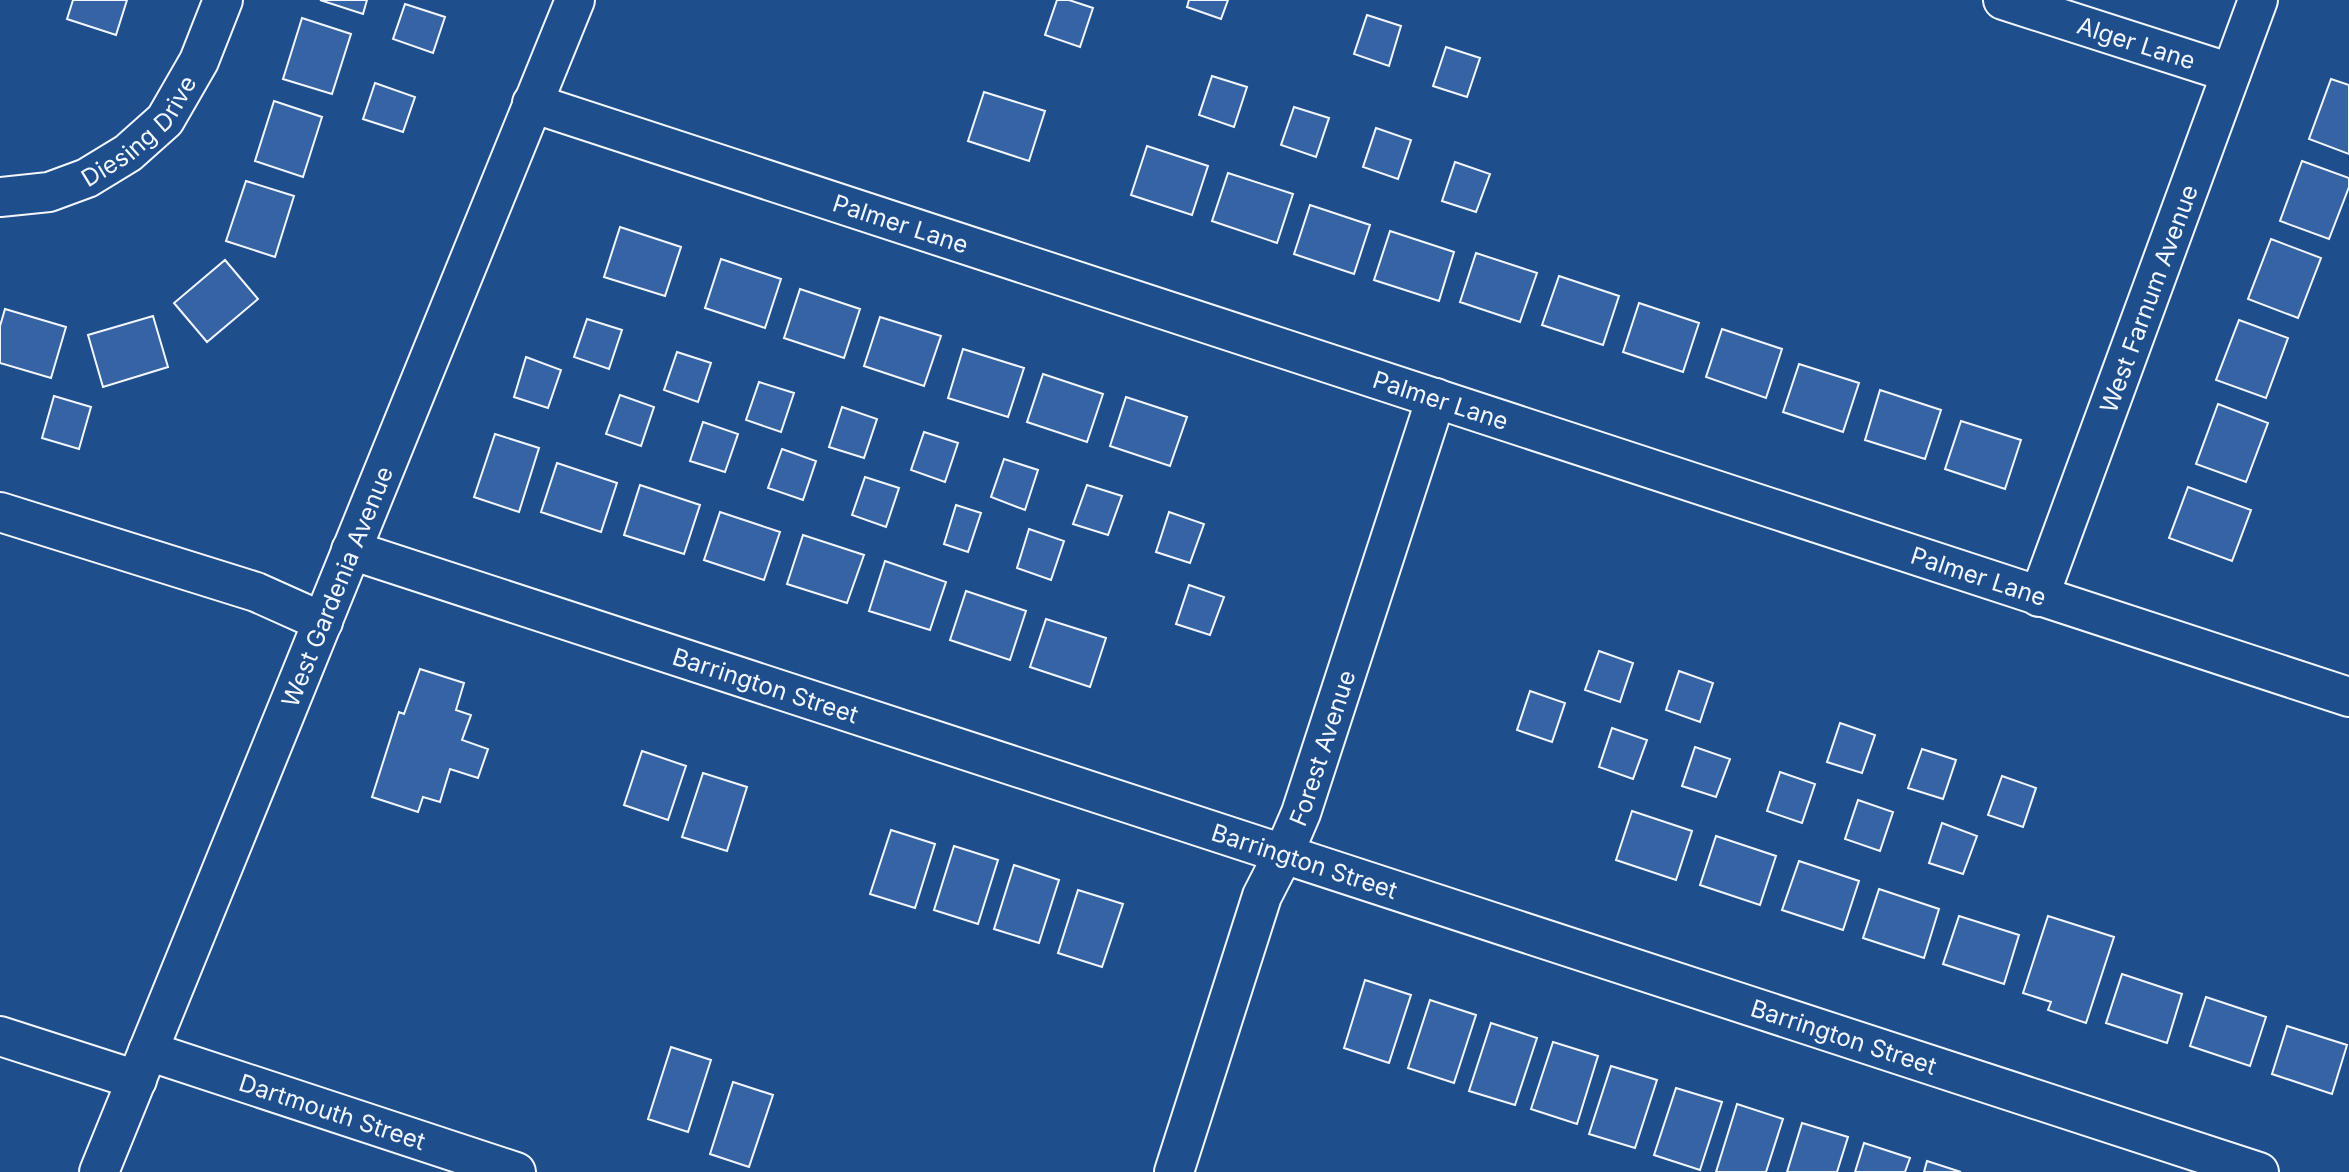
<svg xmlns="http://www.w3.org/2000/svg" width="2349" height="1172" viewBox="0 0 2349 1172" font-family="Inter,sans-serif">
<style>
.building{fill:#3563a3;stroke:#f2f6ff;stroke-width:2}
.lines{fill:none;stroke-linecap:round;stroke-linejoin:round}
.minor-casing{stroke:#f2f6ff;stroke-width:42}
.minor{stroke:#1f4e8c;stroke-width:38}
.labels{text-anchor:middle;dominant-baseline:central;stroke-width:5;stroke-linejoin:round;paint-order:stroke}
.street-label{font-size:24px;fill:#f2f6ff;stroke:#1f4e8c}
</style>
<rect width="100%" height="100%" fill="#1f4e8c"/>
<path class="building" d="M73,0H127L116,35L67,19Z
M320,0H367L363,14Z
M1057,0H1069L1093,8L1080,47L1045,35Z
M1189,0H1228L1221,19L1187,7Z
M405,4L445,17L433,53L393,39Z
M1367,15L1401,26L1389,66L1354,54Z
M302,18L351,34L332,94L283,79Z
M1446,47L1480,58L1467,97L1433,86Z
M1212,76L1247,87L1234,127L1199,115Z
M2331,79L2349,85V154L2309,139Z
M375,83L415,97L403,132L363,119Z
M984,92L1045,111L1029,161L968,141Z
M274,101L322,117L303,177L255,161Z
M1294,107L1329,118L1316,157L1281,145Z
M1376,128L1411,140L1398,179L1363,167Z
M1147,146L1208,166L1192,215L1131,195Z
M2302,161L2349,178V187L2329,239L2280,221Z
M1455,162L1490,174L1476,212L1442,201Z
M1228,173L1293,194L1277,243L1212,221Z
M246,181L294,196L275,257L226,241Z
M1310,205L1370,225L1354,274L1294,254Z
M620,227L681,247L665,296L604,277Z
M1390,231L1454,252L1439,301L1374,280Z
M2271,239L2321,258L2298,318L2248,299Z
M1476,253L1537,273L1520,322L1460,302Z
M721,259L781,279L765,328L705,308Z
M225,260L258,299L207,342L174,303Z
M1559,276L1619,296L1603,345L1542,325Z
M800,289L860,309L844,358L784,338Z
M1639,303L1699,323L1683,372L1623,352Z
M5,309L66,327L51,378L0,363V326Z
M153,316L168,367L103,387L88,335Z
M880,317L941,336L924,386L864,366Z
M587,319L622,330L609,369L574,357Z
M2239,320L2288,338L2266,398L2216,380Z
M1722,329L1782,349L1766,398L1706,377Z
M963,349L1024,368L1008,417L948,398Z
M677,352L711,363L698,402L664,390Z
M526,357L561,370L548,408L514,397Z
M1799,364L1859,383L1843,432L1783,412Z
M1043,374L1103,394L1087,442L1027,422Z
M759,382L794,393L781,432L746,420Z
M1880,390L1941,410L1925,459L1865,440Z
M620,395L654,407L641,446L606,434Z
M54,396L91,407L79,449L42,438Z
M1126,397L1187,417L1170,466L1110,446Z
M2218,404L2268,423L2246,482L2196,464Z
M842,407L877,419L864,458L829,447Z
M1961,421L2021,440L2005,489L1945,469Z
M703,422L738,434L725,472L690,461Z
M924,432L958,443L945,482L911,470Z
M495,434L539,448L519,512L474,497Z
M782,449L816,461L803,500L768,488Z
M1004,459L1038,470L1025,510L991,497Z
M557,463L617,483L601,532L541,512Z
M865,477L899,488L886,527L852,515Z
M640,485L700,505L684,554L624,535Z
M1087,485L1122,496L1108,535L1073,524Z
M2188,487L2251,510L2232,561L2169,538Z
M956,505L981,513L968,552L944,544Z
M720,512L780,532L764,580L704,560Z
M1169,512L1204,524L1190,563L1156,552Z
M1029,529L1064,541L1051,580L1017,568Z
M803,535L864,555L847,603L787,584Z
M885,561L946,582L930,630L869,611Z
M1189,585L1224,597L1210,635L1176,624Z
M966,591L1026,611L1010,660L950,640Z
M1046,619L1106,638L1090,687L1030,667Z
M1599,651L1633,663L1620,702L1585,690Z
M420,669L464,683L456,710L471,715L462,740L488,749L478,778L450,769L440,802L423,797L418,812L372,797L399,712L404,714Z
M1679,671L1713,683L1700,722L1666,710Z
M1530,691L1565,703L1552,742L1517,730Z
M1840,723L1875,735L1862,773L1827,762Z
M1612,728L1647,740L1633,779L1599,767Z
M1695,747L1730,759L1716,797L1682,786Z
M1922,749L1956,760L1943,799L1908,788Z
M642,751L686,766L668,820L624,805Z
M1780,772L1815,784L1802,823L1767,811Z
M703,773L747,787L727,851L682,837Z
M2002,776L2036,788L2023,827L1988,815Z
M1858,800L1893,812L1880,851L1845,839Z
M1632,811L1692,831L1676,880L1616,860Z
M1942,823L1977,836L1963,874L1929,863Z
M891,830L935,844L915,908L870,894Z
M1716,836L1776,856L1760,905L1700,885Z
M954,846L998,860L978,924L934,910Z
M1799,861L1859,881L1843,930L1782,910Z
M1014,865L1059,880L1039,943L994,929Z
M1879,889L1939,909L1924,958L1863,938Z
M1078,890L1123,904L1102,967L1058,953Z
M1959,916L2019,935L2004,984L1943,964Z
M2048,916L2114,937L2086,1023L2048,1010L2051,1002L2023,993Z
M2122,974L2182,994L2167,1043L2106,1023Z
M1365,980L1411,995L1389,1063L1344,1048Z
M2206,997L2266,1017L2250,1066L2190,1046Z
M1430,1000L1476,1015L1454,1083L1408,1068Z
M1491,1023L1537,1038L1515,1105L1469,1091Z
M2287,1026L2347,1045L2332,1094L2272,1074Z
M1553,1042L1598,1056L1577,1124L1531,1109Z
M671,1047L711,1060L688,1132L648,1119Z
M1611,1066L1657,1080L1635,1148L1589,1134Z
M733,1082L773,1095L749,1167L710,1154Z
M1676,1088L1722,1102L1700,1170L1654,1155Z
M1737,1104L1783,1119L1766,1172H1716Z
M1802,1123L1848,1137L1837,1172H1787Z
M1864,1143L1910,1158L1905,1172H1855Z
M1927,1161L1961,1172H1924Z"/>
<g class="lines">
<defs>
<g id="minor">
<path id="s1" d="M2003,0L2231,73"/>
<path id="s2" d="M532,103L2349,697"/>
<path id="s3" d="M0,197L49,192L87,178L128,153L165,120L199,61L223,0"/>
<path d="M0,512L256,592L323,622"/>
<path id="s4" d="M351,550L2259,1172"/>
<path id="s5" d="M2039,597L2258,0"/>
<path d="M0,1036L137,1080"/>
<path id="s6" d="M148,1051L516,1172"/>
<path id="s7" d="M99,1172L575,0"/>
<path id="s8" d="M1174,1172L1262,896L1283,855L1301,813L1436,398"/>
</g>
</defs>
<use href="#minor" class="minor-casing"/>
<use href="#minor" class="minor"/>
</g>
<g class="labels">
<g class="street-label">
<text stroke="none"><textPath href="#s1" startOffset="140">Alger Lane</textPath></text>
<text stroke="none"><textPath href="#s3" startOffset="161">Diesing Drive</textPath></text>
<text stroke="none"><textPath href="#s2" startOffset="388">Palmer Lane</textPath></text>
<text stroke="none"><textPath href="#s5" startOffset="318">West Farnum Avenue</textPath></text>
<text stroke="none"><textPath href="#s2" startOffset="956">Palmer Lane</textPath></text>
<text stroke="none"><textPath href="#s2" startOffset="1522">Palmer Lane</textPath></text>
<text stroke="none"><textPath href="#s7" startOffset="632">West Gardenia Avenue</textPath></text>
<text stroke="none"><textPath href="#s4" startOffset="436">Barrington Street</textPath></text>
<text stroke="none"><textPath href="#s8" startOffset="450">Forest Avenue</textPath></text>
<text stroke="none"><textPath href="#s4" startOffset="1003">Barrington Street</textPath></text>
<text stroke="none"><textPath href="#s4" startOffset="1570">Barrington Street</textPath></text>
<text stroke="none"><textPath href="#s6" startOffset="194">Dartmouth Street</textPath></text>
</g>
</g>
</svg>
